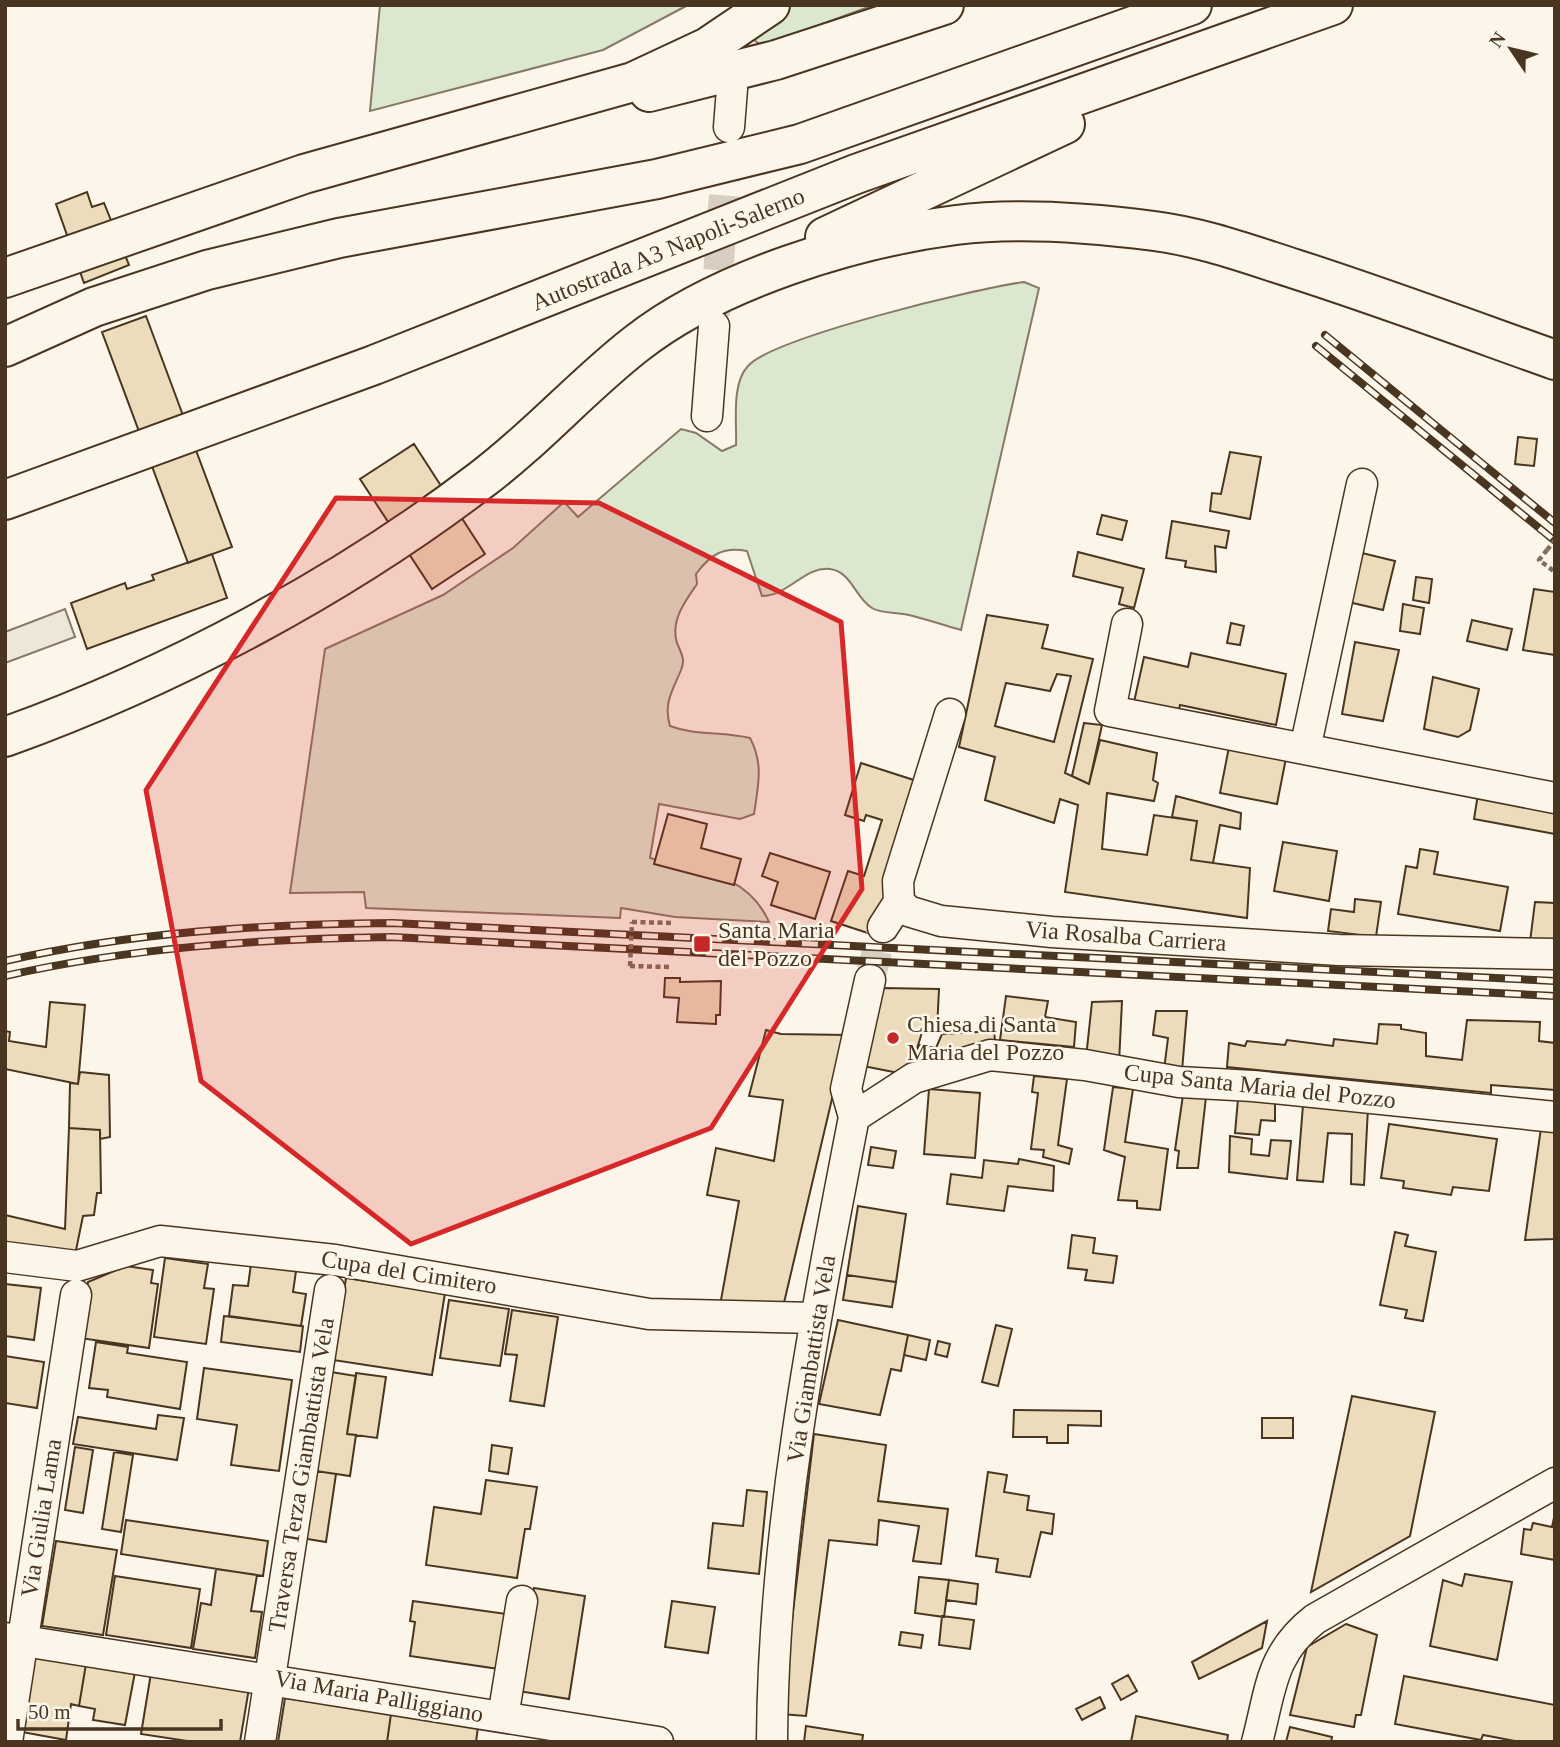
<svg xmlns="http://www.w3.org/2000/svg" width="1560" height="1747" viewBox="0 0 1560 1747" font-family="'Times New Roman',serif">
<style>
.green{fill:#dce7d0;stroke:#887966;stroke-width:2}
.parking{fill:#ede7d9;stroke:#887966;stroke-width:2}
.building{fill:#ecdcbc;stroke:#4a3520;stroke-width:2;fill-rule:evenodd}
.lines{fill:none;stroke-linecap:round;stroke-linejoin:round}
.minor-tunnel{stroke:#d8cfc1;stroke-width:30;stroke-dasharray:30 15;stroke-linecap:butt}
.minor-casing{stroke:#4a3520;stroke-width:33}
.highway-casing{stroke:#4a3520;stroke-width:42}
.path{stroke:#7f6f5c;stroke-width:4.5;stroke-dasharray:5 3.5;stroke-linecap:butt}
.minor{stroke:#fbf6e9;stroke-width:30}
.highway{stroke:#fbf6e9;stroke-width:38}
.rail-casing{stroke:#4a3520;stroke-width:8}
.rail{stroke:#fbf6e9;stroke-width:5;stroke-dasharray:16;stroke-linecap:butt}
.path-bridge{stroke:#7f6f5c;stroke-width:4.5;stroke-dasharray:5 3.5;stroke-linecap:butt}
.marked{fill:#d62828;fill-opacity:0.2;stroke:#d62828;stroke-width:5;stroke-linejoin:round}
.poi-dot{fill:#c62828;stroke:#fbf6e9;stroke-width:2.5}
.labels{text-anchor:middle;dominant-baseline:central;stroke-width:5;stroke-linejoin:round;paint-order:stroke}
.street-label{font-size:24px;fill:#4a3520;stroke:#fbf6e9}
.poi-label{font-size:24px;fill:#4a3520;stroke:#fbf6e9;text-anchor:start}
</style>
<rect width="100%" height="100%" fill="#fbf6e9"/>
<path class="green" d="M380,5H688L603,50L370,111Z
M785,5H874L762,46L749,36Z
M1024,282L1039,288L961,630C943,625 926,619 909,615C897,612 882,614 872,608C855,598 852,572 830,569C805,566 788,596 762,596L747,551C723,546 710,555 696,574L697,584C686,600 672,618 676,639C678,650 687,657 681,670C673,690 663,703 670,726C696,736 723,731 750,738C764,764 758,786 754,814L740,819L659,804L650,858C698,871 747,872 769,922L675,917L621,908L620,918L366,908L364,892L290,893L325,649L443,595L513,548L564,502L578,517L681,429L696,433L722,451L736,445C737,422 731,384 748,366C774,337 979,288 1024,282Z"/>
<path class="parking" d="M65,609L75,637L5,663V632Z"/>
<path class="building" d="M87,192L92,207L104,203L129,265L84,283L56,204Z
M146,316L232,547L188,563L102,332Z
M1518,437L1537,439L1534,466L1515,464Z
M414,444L485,554L432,589L360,479Z
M1230,452L1261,457L1250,519L1210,511L1212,493L1221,494Z
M1102,515L1127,521L1122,540L1097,534Z
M1172,521L1229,531L1226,548L1215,546L1216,572L1185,567L1186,561L1166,558Z
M1078,552L1144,569L1134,608L1119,604L1123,588L1073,576Z
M1362,553L1395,561L1383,610L1344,601Z
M212,554L227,598L87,649L71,603L125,583L127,589L154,580L152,575Z
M1416,577L1432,579L1429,603L1413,600Z
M1534,589L1555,592V655L1523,650Z
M1403,604L1424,608L1420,634L1400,631Z
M987,615L1048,625L1042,648L1093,659L1065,773L1089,784L1100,740L1157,753L1153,780L1158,783L1154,801L1107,793L1102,849L1147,855L1154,815L1197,821L1191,860L1250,868L1247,918L1065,892L1078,805L1060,799L1054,823L985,800L995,757L959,747ZM1057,674L1071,676L1054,742L995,726L1006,683L1050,691Z
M1472,620L1512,629L1507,650L1467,641Z
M1231,623L1244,626L1240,645L1227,643Z
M1355,642L1399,650L1383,721L1342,714Z
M1191,653L1286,674L1276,725L1180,705L1176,722L1132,711L1144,657L1188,667Z
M1433,677L1479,689L1470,730L1458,737L1424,729Z
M1084,723L1102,725L1089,784L1072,776Z
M1229,747L1286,758L1277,804L1220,793Z
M861,763L923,783L874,935L831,921L848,871L864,876L882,820L866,815L864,821L845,815Z
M1478,794L1555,809V834L1474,819Z
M1176,796L1241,813L1240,829L1220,825L1213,863L1191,860L1197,821L1172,817Z
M668,814L707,824L701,848L741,859L734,885L654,864Z
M1283,842L1337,851L1329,901L1274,891Z
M1420,849L1438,852L1434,874L1508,887L1500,931L1398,914L1406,866L1417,868Z
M770,853L830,872L815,919L771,905L778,882L762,876Z
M1355,899L1381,902L1376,937L1328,931L1331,909L1354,912Z
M1535,902L1555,903V951L1529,950Z
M665,978H680V982L721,981L720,1015H716V1024L677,1022L679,998L664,997Z
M883,988L939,989L937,1030L923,1029L909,1075L858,1065Z
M1006,996L1048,1001L1045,1017L1076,1022L1074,1047L1000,1040Z
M1122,1001L1119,1063L1086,1058L1092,1002Z
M50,1002L85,1005L78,1084L5,1069V1031L10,1032L9,1041L46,1047Z
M1156,1011H1187L1182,1071L1164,1070L1168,1038L1153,1035Z
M1467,1020L1540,1022L1539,1041L1555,1043V1090L1491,1085V1093L1227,1067L1229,1043L1245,1046L1247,1041L1285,1045L1287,1040L1333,1046L1334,1039L1377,1044L1379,1024L1401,1025V1029L1426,1033V1056L1462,1060Z
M766,1030L781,1034L847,1035L783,1307L719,1311L739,1201L707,1195L716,1148L774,1161L783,1100L749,1096Z
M994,1031L996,1049L915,1056L919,1045L936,1048L942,1034Z
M80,1072L109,1075L110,1137L100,1139V1130L69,1128L70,1083L78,1084Z
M1034,1076L1067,1079L1058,1145L1072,1149L1069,1164L1043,1157L1044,1150L1031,1149L1038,1093L1032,1092Z
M1113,1087L1133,1089L1125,1142L1168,1149L1160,1210L1137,1208V1201L1118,1200L1125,1157L1104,1150Z
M929,1089L980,1093L975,1158L924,1154Z
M1183,1095L1206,1097L1198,1168H1177L1179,1151L1175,1150Z
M1238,1099L1275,1102V1121L1261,1120L1259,1135L1235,1133Z
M1303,1105L1368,1108L1364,1185L1351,1184L1352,1134L1328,1133L1323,1182L1297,1180Z
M1389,1124L1497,1139L1489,1191L1453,1187L1451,1195L1403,1188L1404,1181L1381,1178Z
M69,1128L100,1130L101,1193H97L94,1215L83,1216L74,1260L5,1248V1215L65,1229Z
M1541,1128H1555V1239L1525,1240Z
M1230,1136L1252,1139L1251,1154L1269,1156L1271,1140L1291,1141L1287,1179L1229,1172Z
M871,1147L896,1151L893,1168L868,1165Z
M1019,1159L1054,1166L1053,1191L1008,1186L1004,1211L947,1204L951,1174L982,1178L984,1160L1018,1164Z
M858,1206L906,1214L896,1282L847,1275Z
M1395,1232L1408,1235L1405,1246L1436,1252L1423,1321L1405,1318L1407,1310L1380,1305Z
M1072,1235L1095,1238L1093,1253L1117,1256L1113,1283L1085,1280L1087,1270L1068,1268Z
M165,1258L208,1264L204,1288L214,1289L206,1344L154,1337Z
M251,1264L296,1271L293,1292L306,1294L301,1326L229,1316L233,1285L248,1286Z
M126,1266L153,1270L151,1283L158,1284L149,1348L80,1338L88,1282Z
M847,1275L896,1282L892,1307L843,1300Z
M346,1278L445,1293L432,1375L333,1360Z
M5,1284L41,1288L34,1340L5,1336Z
M449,1300L509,1309L500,1366L440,1358Z
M512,1310L558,1317L544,1406L510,1401L517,1355L505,1354Z
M224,1316L303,1326L300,1352L221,1342Z
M838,1320L908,1335L901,1371L891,1369L880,1415L819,1404Z
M996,1325L1012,1329L998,1386L982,1382Z
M908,1335L930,1340L926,1360L904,1355Z
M938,1341L950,1344L947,1357L935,1354Z
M96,1342L128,1347L127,1353L187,1362L180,1409L107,1397L108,1390L89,1388Z
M5,1356L44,1362L37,1408L5,1403Z
M204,1368L292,1380L279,1471L231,1465L237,1425L197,1419Z
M331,1372L356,1376L347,1434L356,1435L350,1476L316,1471Z
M356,1373L386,1377L377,1438L347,1434Z
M1352,1396L1435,1412L1410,1536L1311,1592Z
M1014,1410L1101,1411V1426L1068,1425V1443H1047V1437H1013Z
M158,1415L184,1418L177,1460L73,1444L78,1417L156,1429Z
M1262,1418H1293V1438H1262Z
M814,1434L886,1445L878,1501L948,1509L941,1564L913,1561L919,1526L879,1520L877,1545L829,1540L806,1716L781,1714Z
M492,1445L512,1448L508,1474L489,1471Z
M75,1447L93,1450L83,1513L65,1510Z
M114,1452L133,1455L121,1532L102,1529Z
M316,1471L336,1474L326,1542L301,1538Z
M988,1472L1007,1475L1004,1492L1029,1496L1027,1510L1054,1514L1052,1534L1041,1532L1030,1577L996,1572L998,1559L976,1556Z
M486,1480L537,1487L530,1529H525L517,1578L426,1565L434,1507L481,1514Z
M747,1490L767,1492L759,1574L708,1568L713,1523L743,1526Z
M1555,1513V1560L1521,1554L1524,1529L1531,1530L1533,1523L1552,1527Z
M126,1520L268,1541L263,1576L121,1554Z
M56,1541L117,1550L103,1635L42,1626Z
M216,1569L257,1575L251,1611L262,1612L255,1658L193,1649L201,1603L211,1605Z
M1465,1574L1512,1582L1497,1660L1430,1646L1443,1580L1462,1586Z
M115,1576L200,1589L191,1648L106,1635Z
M919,1577L949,1580L944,1617L915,1613Z
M949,1580L978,1584L976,1604L946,1600Z
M534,1588L585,1596L569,1699L518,1691Z
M413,1601L514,1615L506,1670L410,1656L415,1622L410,1621Z
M672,1601L715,1607L708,1653L665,1647Z
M942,1616L974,1620L970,1649L939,1645Z
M1267,1621L1262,1648L1199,1679L1192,1662Z
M1346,1624L1377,1635L1361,1715H1356L1354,1727L1290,1715L1307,1647Z
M901,1632L923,1635L921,1648L899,1645Z
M35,1655L86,1664L79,1706L71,1704L66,1740L22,1732Z
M86,1664L135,1672L125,1725L93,1720L95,1709L79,1706Z
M151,1673L249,1688L240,1742H194L141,1734Z
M1128,1675L1137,1691L1121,1700L1112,1684Z
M1404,1676L1555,1705V1742H1520L1483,1735L1481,1740L1395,1724Z
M1100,1697L1105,1708L1082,1720L1076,1709Z
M285,1698L391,1714L387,1742H278Z
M391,1714L478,1727L476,1742H387Z
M1136,1716L1228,1735L1227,1742H1131Z
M806,1726L863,1735L862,1742H804Z
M1290,1727L1332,1737L1331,1742H1286Z"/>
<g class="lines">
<path class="minor-tunnel" d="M715,315L728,141
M870,980L883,927"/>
<defs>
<path id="minor" d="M729,127L732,89
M707,416L714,326
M1127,624L1110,711L1555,798
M950,714L898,881L899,902L908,911L941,921L1052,932L1339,950L1555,954
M1305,749L1362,484
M883,927L899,902
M854,1117L914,1078L990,1055L1085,1065L1179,1082L1253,1086L1555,1117
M5,1257L77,1266L160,1241L335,1260L649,1314L815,1318
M5,1638L658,1742
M503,1717L522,1601
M7,1742L76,1295
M260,1742L330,1290
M772,1742C773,1531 814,1323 854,1117L846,1089L870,980
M1257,1742C1271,1690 1270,1654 1315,1619L1555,1483"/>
<path id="highway" d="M649,92L776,60L944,5
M825,237L1065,124
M5,278L304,174L633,82L708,47L770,5
M5,347L94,307L207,270L339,238L657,179L800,144L1192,5
M5,500L374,365L856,174L1333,5
M5,737C171,677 341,587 481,480C536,439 582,386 636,344C717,280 854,238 956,225C1018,217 1092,223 1154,231C1202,237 1248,254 1295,269C1382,297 1468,329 1555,360"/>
</defs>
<use href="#minor" class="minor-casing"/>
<use href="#highway" class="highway-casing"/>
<path class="path" d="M1547,550L1539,560L1555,572
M632,922L673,923
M630,966L669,967"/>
<use href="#minor" class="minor"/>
<use href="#highway" class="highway"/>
<defs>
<path id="rail" d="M1325,335L1555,523
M1316,346L1555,541
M5,961C133,932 263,924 393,923L1555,981
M5,976C133,947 261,939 392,937L1555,996"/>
</defs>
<use href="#rail" class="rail-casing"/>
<use href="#rail" class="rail"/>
<path class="path-bridge" d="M1547,550L1555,540
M630,966L632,922"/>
</g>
<path class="marked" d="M336,498L599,503L841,622L862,889L711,1128L411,1244L201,1081L146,790Z"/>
<g class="poi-dot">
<rect x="693" y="935" width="18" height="18" rx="3.5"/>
<circle cx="893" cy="1038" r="7"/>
</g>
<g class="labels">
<g class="street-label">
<text transform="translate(668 249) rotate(-22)">Autostrada A3 Napoli-Salerno</text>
<text transform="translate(1126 936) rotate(4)">Via Rosalba Carriera</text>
<text transform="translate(1260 1086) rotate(6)">Cupa Santa Maria del Pozzo</text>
<text transform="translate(409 1272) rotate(9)">Cupa del Cimitero</text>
<text transform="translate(811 1359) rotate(-81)">Via Giambattista Vela</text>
<text transform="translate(301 1475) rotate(-81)">Traversa Terza Giambattista Vela</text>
<text transform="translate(41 1518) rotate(-81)">Via Giulia Lama</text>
<text transform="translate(379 1696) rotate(10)">Via Maria Palliggiano</text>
</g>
<g class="poi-label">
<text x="718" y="930">Santa Maria<tspan x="718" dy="28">del Pozzo</tspan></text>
<text x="907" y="1024">Chiesa di Santa<tspan x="907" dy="28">Maria del Pozzo</tspan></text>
</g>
</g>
<rect width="1560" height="1747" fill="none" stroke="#4a3520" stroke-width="14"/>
<g transform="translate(1511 49) rotate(305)" stroke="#fbf6e9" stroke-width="5" paint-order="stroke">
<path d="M0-5L12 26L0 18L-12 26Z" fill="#4a3520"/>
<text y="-10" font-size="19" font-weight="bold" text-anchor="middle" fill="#4a3520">N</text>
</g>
<path d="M18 1719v10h203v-10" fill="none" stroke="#4a3520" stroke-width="3.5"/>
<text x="28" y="1719" font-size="21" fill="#4a3520" stroke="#fbf6e9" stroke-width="5" paint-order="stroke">50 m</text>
</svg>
